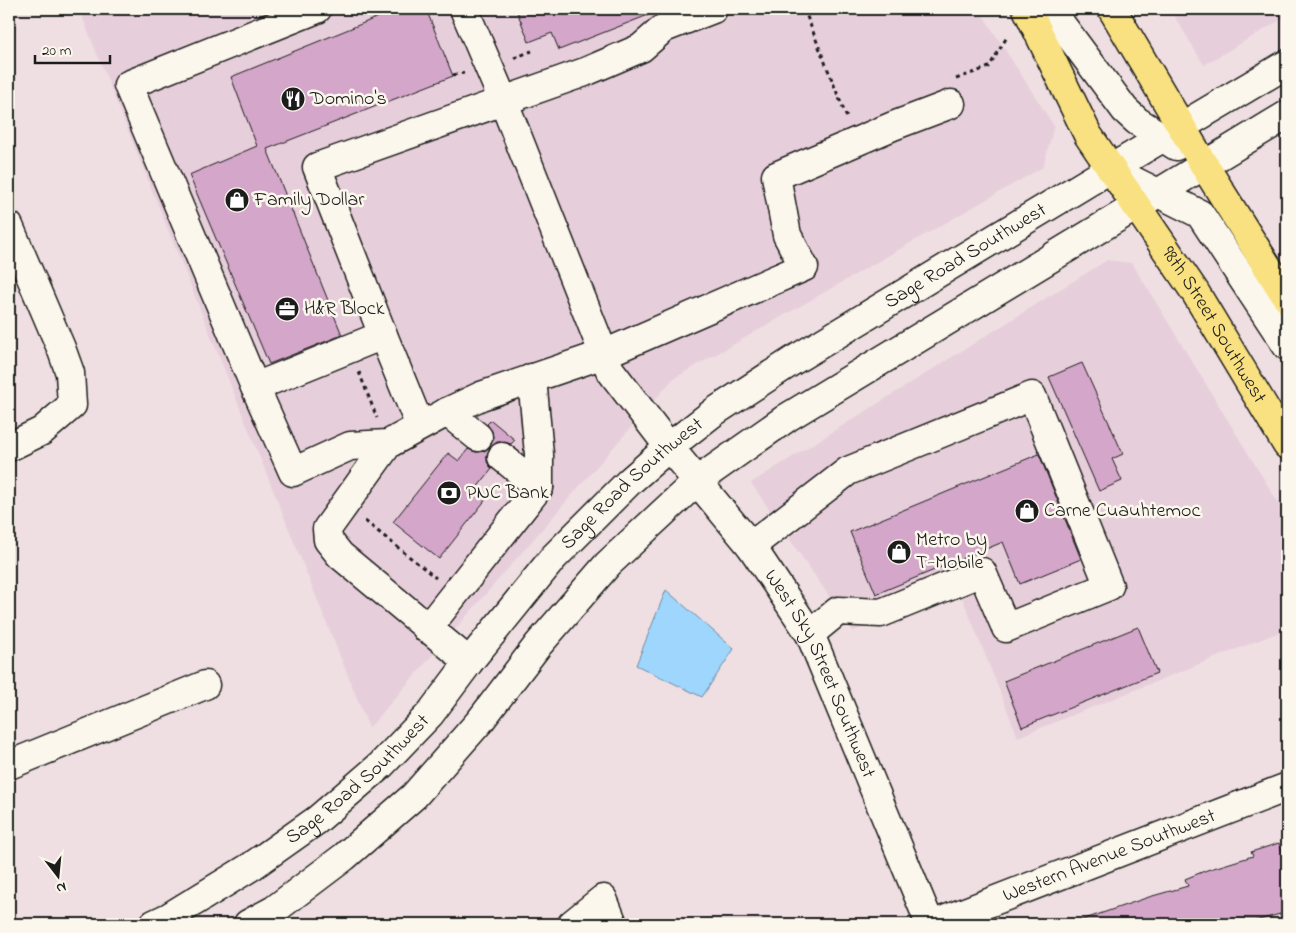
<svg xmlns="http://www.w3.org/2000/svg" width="1296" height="933" viewBox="0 0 1296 933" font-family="'Indie Flower',sans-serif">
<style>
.built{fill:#e7cedb}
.water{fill:#9fd6fe;stroke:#6b8ca4}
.building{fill:#d4a7ca;stroke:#1c1c1c}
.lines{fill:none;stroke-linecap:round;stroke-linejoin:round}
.minor-casing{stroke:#1c1c1c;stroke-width:31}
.major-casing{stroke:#1c1c1c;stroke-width:31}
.path{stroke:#1c1c1c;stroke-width:3;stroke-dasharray:4 4;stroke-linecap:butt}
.minor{stroke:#fbf7ec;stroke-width:28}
.major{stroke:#f9e181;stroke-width:28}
.labels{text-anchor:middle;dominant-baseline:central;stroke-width:5;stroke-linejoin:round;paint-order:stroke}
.poi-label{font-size:20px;fill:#1c1c1c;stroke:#fbf7ec;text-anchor:start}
.street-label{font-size:20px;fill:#1c1c1c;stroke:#fbf7ec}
</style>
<rect width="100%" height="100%" fill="#efdfe2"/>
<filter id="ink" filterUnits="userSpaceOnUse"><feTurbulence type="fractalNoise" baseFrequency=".02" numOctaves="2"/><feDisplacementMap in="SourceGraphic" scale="10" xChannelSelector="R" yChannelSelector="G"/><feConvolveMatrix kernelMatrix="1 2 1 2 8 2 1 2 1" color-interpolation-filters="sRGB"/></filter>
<g filter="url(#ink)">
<path class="built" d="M79,9H979L1054,126L1043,167L673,379L369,728Z
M1170,9H1287V16L1204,65Z
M1107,260L1132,263L1287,517V629L1018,737L962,597L853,631L751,483Z"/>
<path class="water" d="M666,590L734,649L702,697L636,665Z"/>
<path class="building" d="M398,9H426L453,76L267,149L342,335L269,364L189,175L257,146L231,77Z
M516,9H661V10L559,50L552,33L529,42Z
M1082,363L1123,454L1112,459L1122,481L1099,491L1049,377Z
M491,420L515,440L511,444L504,442H497L490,448L487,455V462L492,469L476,489L487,498L439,559L393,522L448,453L459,461L468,449L476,452L484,451L490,447L493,439L492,431L487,424Z
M1039,454L1081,559L1020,584L1003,542L876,594L850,532Z
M1138,627L1157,673L1022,727L1004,681Z
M1279,843L1287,866V912L1245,924H1080L1079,921L1149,897L1188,886L1185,879L1207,870L1253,856L1251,852Z"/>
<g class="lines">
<defs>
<g id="minor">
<path id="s1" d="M464,9L503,100L610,370L669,447L751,546L810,634L930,924"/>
<path d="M1041,9L1061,24L1125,110L1137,121L1176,146"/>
<path d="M1110,169L1200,214L1287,346"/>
<path d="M9,226L61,348L70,373L72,405L42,431L9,447"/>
<path d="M383,335L255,387L293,472L350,446L388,444L447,412L481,396L604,354L804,267L787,235L776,176L893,126L951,104"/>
<path d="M255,387L128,85L317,9"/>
<path d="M447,412L478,437"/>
<path d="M420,426L383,335L317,167L585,72L641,48L664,28L713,9"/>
<path d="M388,444L327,529L328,540L340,555L469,662"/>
<path d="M502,457L539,487"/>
<path d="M751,546L848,471L1032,396L1109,586L1006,628L982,572L881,613L838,611L810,634"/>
<path d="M427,629L539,487V454L532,378"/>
<path d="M9,765L205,685"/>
<path id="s2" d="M154,924L169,917L252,866L317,820L381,765L430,714L469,662L554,557L630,481L669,447L714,412L794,360L1110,169L1287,64"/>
<path d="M248,924L274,910L344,857L414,796L480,721L538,645L608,564L697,481L788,417L1287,115"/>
<path d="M572,924L603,899L613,924"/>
<path id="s3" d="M934,924L1285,788L1287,790"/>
</g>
<g id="major">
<path id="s4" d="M1027,9L1088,135L1195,292L1287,445"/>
<path d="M1112,9L1204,165L1287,298"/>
</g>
</defs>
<use href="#minor" class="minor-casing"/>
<use href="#major" class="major-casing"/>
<path class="path" d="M804,9L847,118
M514,58L532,51
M453,75L464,73
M956,79L989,67L1007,37
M359,372L377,418
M365,521L436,578"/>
<use href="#minor" class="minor"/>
<use href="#major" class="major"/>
</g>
</g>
<defs>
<symbol id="restaurant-disc" viewBox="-11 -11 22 22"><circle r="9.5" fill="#1c1c1c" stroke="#fbf7ec"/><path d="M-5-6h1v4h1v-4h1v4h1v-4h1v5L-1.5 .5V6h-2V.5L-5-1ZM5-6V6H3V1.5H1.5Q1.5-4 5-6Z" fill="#fff"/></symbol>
<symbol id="shop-disc" viewBox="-11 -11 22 22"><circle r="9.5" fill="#1c1c1c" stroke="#fbf7ec"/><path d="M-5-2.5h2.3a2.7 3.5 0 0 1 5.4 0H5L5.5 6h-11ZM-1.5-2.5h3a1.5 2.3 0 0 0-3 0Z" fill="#fff"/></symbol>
<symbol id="office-disc" viewBox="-11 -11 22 22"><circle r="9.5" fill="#1c1c1c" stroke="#fbf7ec"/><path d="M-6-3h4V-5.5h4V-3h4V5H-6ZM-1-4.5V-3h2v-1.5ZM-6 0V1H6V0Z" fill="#fff"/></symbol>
<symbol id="bank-disc" viewBox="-11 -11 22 22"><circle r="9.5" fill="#1c1c1c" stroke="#fbf7ec"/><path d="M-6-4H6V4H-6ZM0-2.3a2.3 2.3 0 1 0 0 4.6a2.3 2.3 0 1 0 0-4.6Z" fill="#fff"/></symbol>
</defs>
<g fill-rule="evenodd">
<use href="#restaurant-disc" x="279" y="85" width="28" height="28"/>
<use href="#shop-disc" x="223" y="186" width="28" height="28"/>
<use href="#office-disc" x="273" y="295" width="28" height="28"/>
<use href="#bank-disc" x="435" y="479" width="28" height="28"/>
<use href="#shop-disc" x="1013" y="497" width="28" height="28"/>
<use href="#shop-disc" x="885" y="538" width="28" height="28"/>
</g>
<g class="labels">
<g class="poi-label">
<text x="310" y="99">Domino's</text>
<text x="254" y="200">Family Dollar</text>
<text x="304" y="309">H&amp;R Block</text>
<text x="466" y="493">PNC Bank</text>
<text x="1044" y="511">Carne Cuauhtemoc</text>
<text x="916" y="540">Metro by<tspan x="916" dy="23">T-Mobile</tspan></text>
</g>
<g class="street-label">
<text stroke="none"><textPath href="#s2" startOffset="1061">Sage Road Southwest</textPath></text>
<text stroke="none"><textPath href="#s4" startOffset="368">98th Street Southwest</textPath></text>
<text stroke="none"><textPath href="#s2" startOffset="656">Sage Road Southwest</textPath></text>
<text stroke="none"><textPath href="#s1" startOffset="761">West Sky Street Southwest</textPath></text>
<text stroke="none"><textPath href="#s2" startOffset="251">Sage Road Southwest</textPath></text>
<text stroke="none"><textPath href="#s3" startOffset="188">Western Avenue Southwest</textPath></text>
</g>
</g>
<rect width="1296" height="933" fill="none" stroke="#fbf7ec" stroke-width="30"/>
<rect x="15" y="15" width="1266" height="903" fill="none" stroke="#1c1c1c" stroke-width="2" filter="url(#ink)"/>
<g transform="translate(58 876) rotate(164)" stroke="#fbf7ec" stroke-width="4" paint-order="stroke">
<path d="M0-4L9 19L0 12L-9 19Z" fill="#1c1c1c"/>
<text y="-8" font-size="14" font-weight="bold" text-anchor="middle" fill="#1c1c1c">N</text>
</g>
<path d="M35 55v8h75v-8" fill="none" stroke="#1c1c1c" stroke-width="2.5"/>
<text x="42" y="55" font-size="15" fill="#1c1c1c" stroke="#fbf7ec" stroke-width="4" paint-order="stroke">20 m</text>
</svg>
